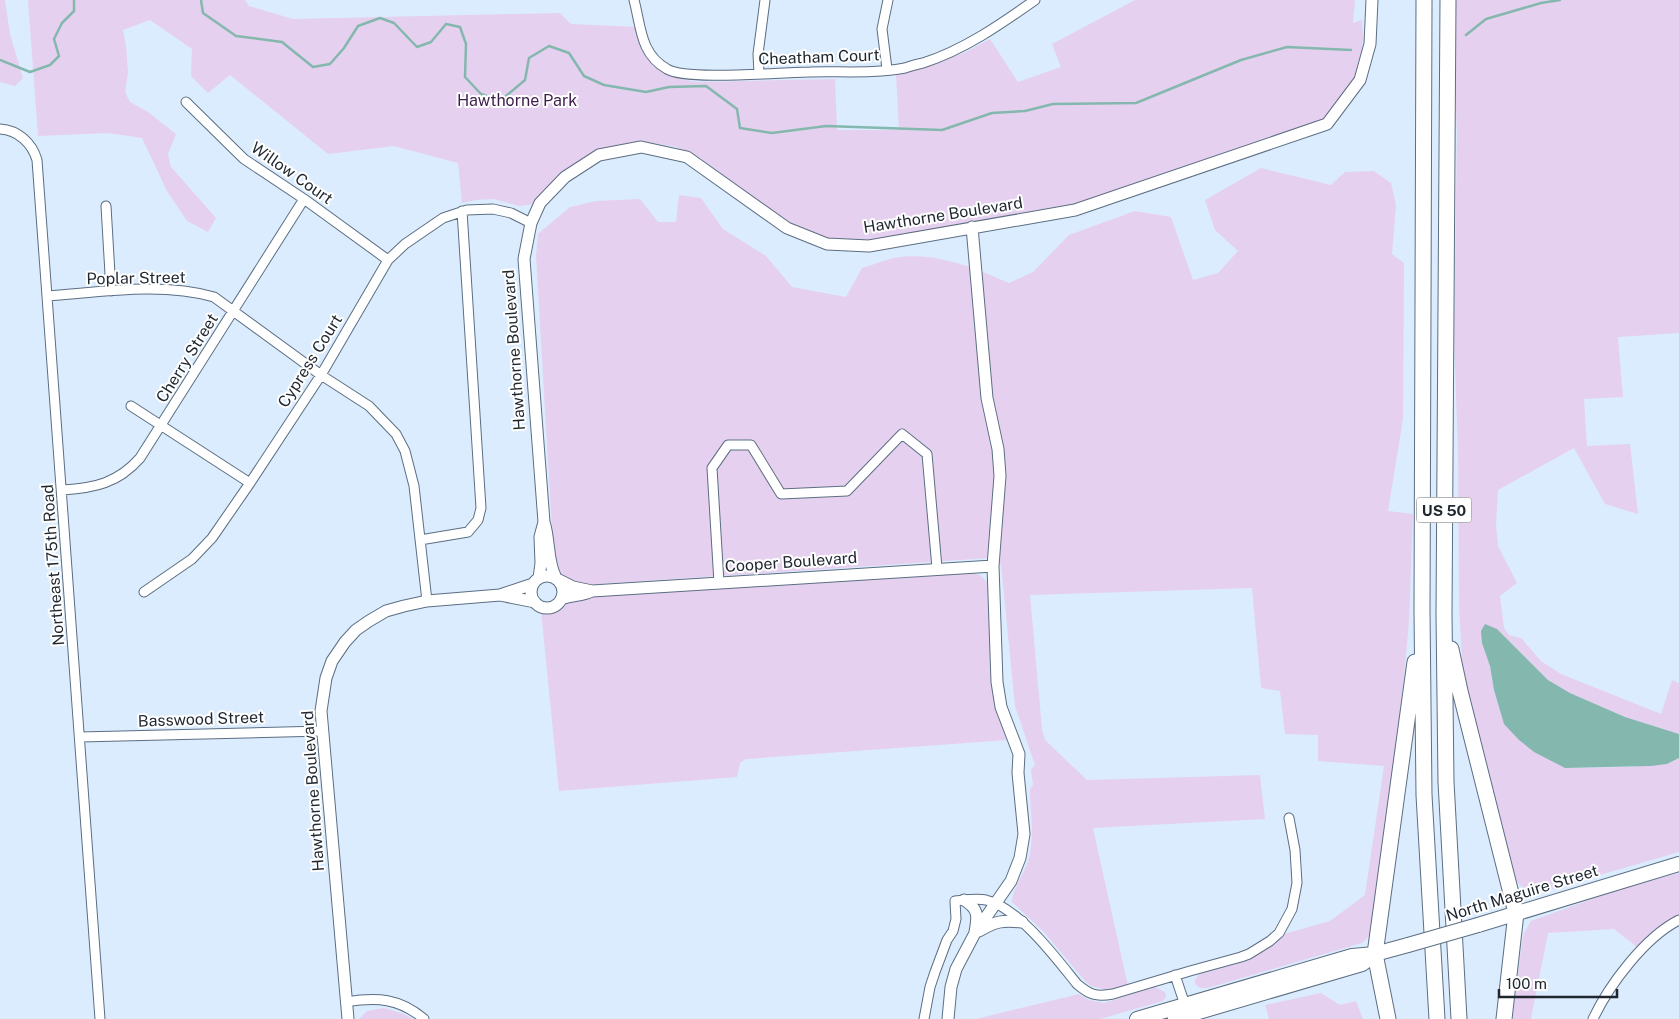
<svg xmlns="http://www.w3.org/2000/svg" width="1679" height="1019" viewBox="0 0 1679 1019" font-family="'Public Sans',sans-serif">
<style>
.green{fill:#e6d0ef}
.water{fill:#84b8ae}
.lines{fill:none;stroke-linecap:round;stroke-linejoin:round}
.stream{stroke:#84b8ae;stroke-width:2.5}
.minor-casing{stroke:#5b6e82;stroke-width:11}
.tertiary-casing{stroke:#5b6e82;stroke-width:13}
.primary-casing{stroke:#5b6e82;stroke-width:16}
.trunk-casing{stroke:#5b6e82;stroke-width:17}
.minor{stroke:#fff;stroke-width:9}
.tertiary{stroke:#fff;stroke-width:11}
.primary{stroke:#fff;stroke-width:14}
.trunk{stroke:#fff;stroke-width:15}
.primary-bridge-casing{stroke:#5b6e82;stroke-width:16;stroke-linecap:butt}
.primary-bridge{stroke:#fff;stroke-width:14}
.labels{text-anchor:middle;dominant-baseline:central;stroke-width:4;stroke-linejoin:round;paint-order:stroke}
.shield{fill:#fff;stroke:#62676d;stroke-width:1}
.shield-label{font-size:15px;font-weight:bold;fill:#1e262f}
.street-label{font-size:16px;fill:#1e262f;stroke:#fff}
.park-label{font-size:16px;fill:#3d1d4a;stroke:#fff}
</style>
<rect width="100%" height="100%" fill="#dbecfe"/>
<path class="green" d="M0,0H5L10,34L23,78L15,86L0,82Z
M28,0H245L249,6L293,19L560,13L571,24L638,27C655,62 654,76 697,82L835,79L837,130H899L896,74L964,53L990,39L1018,82L1061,67L1052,44L1135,0H1355L1353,23L1362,20L1363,38L1358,76L1329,118L1064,210L854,244L837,243L799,230L774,214L699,157L676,147L652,143L629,144L606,148L537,204L519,206L493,199L476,200L462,203L458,163L394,146L328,154L230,75L208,93L191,76L192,49L150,20L123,30L126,46L128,72L125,92L130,102L148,112L176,134L168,154L171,167L216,218L208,232L187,221L167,191L142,138L108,133L38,136Z
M1456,0H1679V333L1618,337L1623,397L1584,399L1587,446L1630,444L1638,514L1605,504L1574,448L1498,490L1496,525L1498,546L1517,583L1500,596L1504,628L1509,635L1521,638L1541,661L1561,674L1661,714L1672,680L1679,683V734L1625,717L1570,693L1548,680L1497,629L1490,666L1494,690L1504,724L1552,760L1566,768L1629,767L1667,764L1679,758V852L1538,893C1528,892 1522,889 1516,880L1463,677L1459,605L1458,453L1454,334L1457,133L1453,42L1456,27Z
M1261,168L1331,185L1345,172L1374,171L1391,183L1396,205L1392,254L1404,263L1403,419L1388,511L1413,514L1409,621L1404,678L1372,933L1362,943L1211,987C1204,989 1198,989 1194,982L1199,974L1249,960L1270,947L1284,934L1330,921L1365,895L1384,766L1318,761V735L1285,734L1280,691L1261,688L1252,588L1030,595L1042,729L1045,740L1087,780L1260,775L1265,819L1093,828L1128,986L1107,990L1091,986L1085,981L1043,931L1012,902C1011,892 1026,871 1029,858C1034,838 1031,815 1030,795V789L1033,785L1031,769L1035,765L1015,706L1001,565L996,560L990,558L584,585L572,583L559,574L553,547L536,256L538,234L570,207L596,201L640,199L658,222H676L679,195L701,198L723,229L766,256L792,287L846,297L862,268C874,265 887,258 900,257C938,253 974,268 1009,283L1033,272L1069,235L1135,211L1171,217L1193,280L1218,273L1238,251L1215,230L1205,200Z
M973,573L980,575L988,583L992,663L1008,740L746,759L740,763L737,777L559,791L541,611C557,614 557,607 570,602C576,599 583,598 590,597Z
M1679,873V916C1662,923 1650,935 1637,947L1614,929L1548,933L1531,1019H1512L1522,942L1524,933L1531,921L1631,885Z
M1155,987L1165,992L1166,997L1163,1001L1100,1019H976L1079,994L1089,1000L1104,1003Z
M1321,993L1340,1005L1356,1001L1363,1019H1269L1265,1005Z
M384,1008L404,1014L413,1019H359L367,1011Z"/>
<path class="water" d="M1485,624L1497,629L1548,680L1570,693L1625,717L1679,734V758L1667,764L1651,766L1565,768L1534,752L1519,740L1504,724L1494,690L1490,666L1482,643L1481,631Z"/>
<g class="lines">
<path class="stream" d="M201,0L203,13L236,36L282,42L313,67L330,64L344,48L358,26L380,18L394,23L417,47L431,42L446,24L460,27L466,44L465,77L481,94L500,101L525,80L529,58L549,46L569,53L584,76L604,85L646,92L669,87L706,86L737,109L740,128L772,133L826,126L942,130L992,113L1025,111L1053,104L1136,103L1241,60L1287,47L1351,50
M1466,35L1486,19L1541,3L1560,0
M0,60L30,72L50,65L59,56L54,39L62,23L74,11V0"/>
<defs>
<path id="minor" d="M634,0C641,26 640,54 667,69C686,81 782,72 810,72C841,71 874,74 905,68C911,66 917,64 923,63C964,50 1001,24 1035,0
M887,69L882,29L888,0
M759,74L758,54L765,0
M186,102L244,159L304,199L388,260
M0,129C18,130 32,143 37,160L100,1019
M106,206L111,291
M48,296C101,292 162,282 214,297L321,375L369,406L396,434L405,451L414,486L427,601
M131,406L250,483
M63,490C95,488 118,483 140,458L304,199
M420,540L468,532L478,520L481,508L462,211
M719,583L712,468L728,445H751L781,494L847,491L902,434L927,454L937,568
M144,592L192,559L212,538L250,483L321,375L388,260L405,244L443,218L467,210L493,209L511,213L531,223
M80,737L323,731
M1175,975L1185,1005
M346,1002C377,997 399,998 424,1019
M924,1019L930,987L935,972L947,940L953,931L956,919L955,901C965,900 976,898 986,900C1019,908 1056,958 1077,984C1090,995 1096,997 1113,994L1190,971L1241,957L1249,954L1270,941L1279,933L1292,909L1297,883L1295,850L1289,818
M1593,1019C1609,985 1645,937 1679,920"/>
<path id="tertiary" d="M531 592a16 16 0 1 1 32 0a16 16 0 1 1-32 0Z
M539,578L541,563L540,537L544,522
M556,578C547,562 550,541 544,522L524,259L531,223L540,203L565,177L599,155L641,147L687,157L787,228L827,244L869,246L1075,210L1327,124L1360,80L1370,44L1372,0
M559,580L573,587L592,591
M500,595L535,602
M561,599C572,595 582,596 592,591L993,566
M964,900C979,909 978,916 975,932
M979,931C996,921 1003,920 1022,922
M348,1019L321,711L326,678L332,661L345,642L356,630L369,621L386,611L404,606L427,601L500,595L533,584
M948,1019L951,987L956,969L975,933L1011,881L1020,858L1024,834L1018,773L1019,754L1001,707L997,682L993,566L1000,476L998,449L987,398L972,227"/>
<path id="primary" d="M1478,925L1679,864
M1137,1019L1352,956L1375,954L1408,945
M1175,1019L1362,964L1373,956"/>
<path id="trunk" d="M1424,0L1422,611L1424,795L1437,1019
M1448,0L1444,614L1446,782L1459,1019
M1451,649L1460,691L1516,913L1504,1019
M1388,1019L1375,954L1415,662"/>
</defs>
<use href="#minor" class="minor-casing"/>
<use href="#tertiary" class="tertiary-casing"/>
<use href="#primary" class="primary-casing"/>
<use href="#trunk" class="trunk-casing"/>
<use href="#minor" class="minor"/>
<use href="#tertiary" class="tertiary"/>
<use href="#primary" class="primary"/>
<use href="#trunk" class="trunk"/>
<defs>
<path id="primary-bridge" d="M1408,945L1478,925"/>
</defs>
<use href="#primary-bridge" class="primary-bridge-casing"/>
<use href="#primary-bridge" class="primary-bridge"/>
</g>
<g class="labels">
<rect class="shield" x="1416.5" y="497.5" width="55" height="25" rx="4"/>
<g class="shield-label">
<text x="1444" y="510">US 50</text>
</g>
<g class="street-label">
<text transform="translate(819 57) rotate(-2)">Cheatham Court</text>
<text transform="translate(292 173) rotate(35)">Willow Court</text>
<text transform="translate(943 215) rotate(-9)">Hawthorne Boulevard</text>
<text transform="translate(136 278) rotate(-1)">Poplar Street</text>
<text transform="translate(514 350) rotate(-94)">Hawthorne Boulevard</text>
<text transform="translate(187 358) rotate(-58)">Cherry Street</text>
<text transform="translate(310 361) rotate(-58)">Cypress Court</text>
<text transform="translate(791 562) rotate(-4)">Cooper Boulevard</text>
<text transform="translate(53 565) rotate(-94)">Northeast 175th Road</text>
<text transform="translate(201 719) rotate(-2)">Basswood Street</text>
<text transform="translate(313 791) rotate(-94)">Hawthorne Boulevard</text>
<text transform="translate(1522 893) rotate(-17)">North Maguire Street</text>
</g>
<g class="park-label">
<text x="517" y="100">Hawthorne Park</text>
</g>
</g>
<path d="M1499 989v8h118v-8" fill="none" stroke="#1e262f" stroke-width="2.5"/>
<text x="1506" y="989" font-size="15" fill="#1e262f" stroke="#ffffff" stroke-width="4" paint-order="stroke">100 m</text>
</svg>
